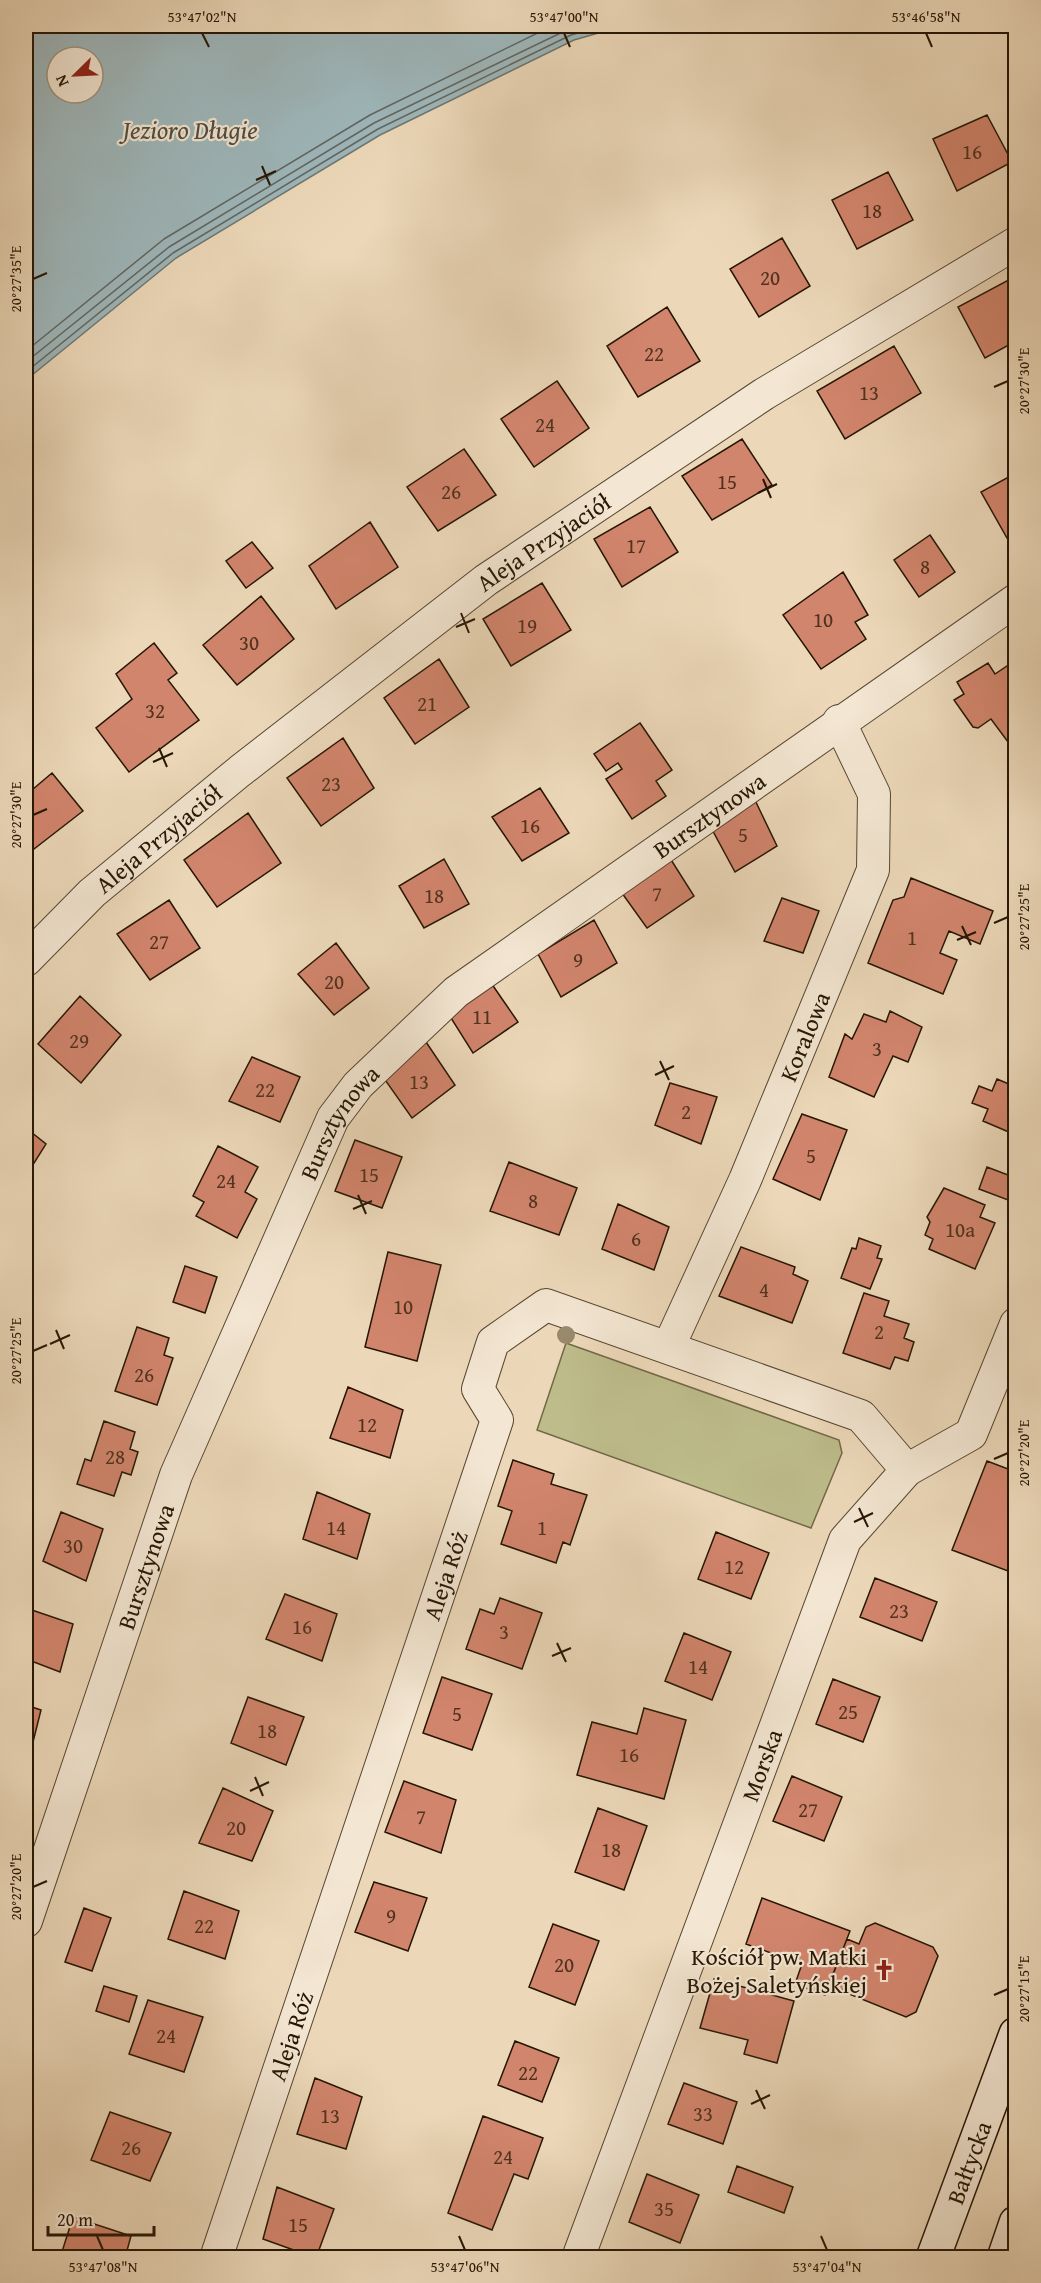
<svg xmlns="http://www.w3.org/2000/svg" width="1041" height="2283" viewBox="0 0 1041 2283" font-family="'Gentium Book Plus',serif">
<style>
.green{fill:#bebc8b;stroke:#726948;stroke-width:1.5}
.water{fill:#9eb7bb;stroke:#6e7772;stroke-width:1.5;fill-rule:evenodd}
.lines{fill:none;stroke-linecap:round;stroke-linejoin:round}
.shore{stroke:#626660;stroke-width:1.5}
.building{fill:#d2856d;stroke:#251604;stroke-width:1.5}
.street-casing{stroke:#574631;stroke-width:34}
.secondary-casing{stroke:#251604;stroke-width:36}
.street{stroke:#f3e6d2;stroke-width:32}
.secondary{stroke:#f3e6d2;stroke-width:33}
.tree{fill:#98896b}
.ticks{fill:none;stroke:#251604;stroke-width:2}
.labels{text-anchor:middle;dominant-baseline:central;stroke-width:4.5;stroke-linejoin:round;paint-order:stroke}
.number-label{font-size:21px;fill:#50321e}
.street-label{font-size:24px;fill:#251604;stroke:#f3e6d2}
.poi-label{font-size:24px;fill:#251604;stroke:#f3e6d2;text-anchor:end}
.water-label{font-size:26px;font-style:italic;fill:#4f4e44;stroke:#f3e6d2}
.neatline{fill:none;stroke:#251604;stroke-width:2}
.ticks-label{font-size:15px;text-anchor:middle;fill:#251604}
</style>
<rect width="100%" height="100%" fill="#ecd8b9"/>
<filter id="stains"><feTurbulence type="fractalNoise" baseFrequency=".00333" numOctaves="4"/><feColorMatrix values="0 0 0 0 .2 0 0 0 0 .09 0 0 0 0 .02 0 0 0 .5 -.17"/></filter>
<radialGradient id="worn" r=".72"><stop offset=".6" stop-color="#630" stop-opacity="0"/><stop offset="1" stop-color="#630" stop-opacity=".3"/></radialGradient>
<path class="green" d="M566,1343L839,1440L842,1453L811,1528L537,1430Z"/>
<path class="water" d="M26,26H623L574,40L380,135L176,258L26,380ZM57,57H93V93H57Z"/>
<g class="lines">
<path class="shore" d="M26,351L164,239L370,115L552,26
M26,362L169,247L374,123L575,26
M26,372L173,253L378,129L571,35L602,26"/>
</g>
<path class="building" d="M987,115L1012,162L957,191L933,139Z
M888,172L913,220L857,249L832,200Z
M782,238L810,286L759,317L730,269Z
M1016,276V341L985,358L958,307Z
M667,307L700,361L638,397L607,346Z
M894,346L921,393L845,439L817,391Z
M557,381L589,428L534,467L501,419Z
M742,439L772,485L712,520L682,476Z
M464,449L496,495L438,531L407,487Z
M1016,473V534L1007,538L981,492Z
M650,507L678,552L622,587L594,539Z
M370,522L398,567L336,609L309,566Z
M930,535L955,572L919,597L894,560Z
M252,542L273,568L246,588L226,561Z
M843,572L868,615L855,622L866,639L821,669L783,615Z
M542,583L571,630L511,666L483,619Z
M261,596L294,639L237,685L203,645Z
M154,643L177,673L168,680L199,720L129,772L96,728L132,699L116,674Z
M439,659L469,707L415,744L384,698Z
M1016,660V743L1011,746L991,719L978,728L973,727L954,700L964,694L957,682L988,663L995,674Z
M640,723L672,770L656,781L666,796L632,819L606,779L622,769L618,763L606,771L594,754Z
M343,738L374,788L321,826L287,778Z
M52,773L83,811L34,849L26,839V795Z
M540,788L569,833L522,861L492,817Z
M754,798L777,846L735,872L708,822Z
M248,813L281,863L217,907L184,860Z
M668,855L694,896L647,928L619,889Z
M444,859L469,904L424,928L399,886Z
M911,878L993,911L980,944L949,931L940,953L957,960L943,994L868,963L893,900L904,897Z
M782,898L819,911L803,953L764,941Z
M169,900L200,948L150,980L117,934Z
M594,920L617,963L561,997L538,954Z
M336,943L369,988L334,1015L298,974Z
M489,980L518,1022L473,1053L446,1010Z
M80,996L121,1035L81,1083L38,1044Z
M890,1011L922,1027L908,1062L893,1056L874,1097L829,1077L845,1034L852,1039L864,1014L886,1022Z
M426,1042L455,1085L412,1118L383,1077Z
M252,1057L300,1077L280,1122L229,1101Z
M997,1079L1016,1087V1135L983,1121L988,1109L972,1103L979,1086L992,1091Z
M670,1083L717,1097L701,1144L655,1125Z
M802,1114L847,1130L820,1200L773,1179Z
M26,1128L46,1144L26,1176Z
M355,1140L402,1157L382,1208L335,1191Z
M218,1146L258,1167L245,1192L257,1199L237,1238L196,1216L204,1202L193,1196Z
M509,1162L577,1188L559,1235L490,1211Z
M987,1167L1016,1178V1203L979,1189Z
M944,1188L985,1205L980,1217L995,1223L975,1269L929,1249L933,1239L925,1235L930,1222L927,1217Z
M618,1204L669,1227L654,1270L602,1249Z
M859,1238L881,1246L877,1258L882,1259L870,1289L841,1278L852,1248L856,1249Z
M741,1247L795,1267L793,1274L808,1281L792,1323L719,1296Z
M388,1252L441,1265L417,1361L365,1347Z
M185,1266L217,1277L205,1313L173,1302Z
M864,1293L889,1301L884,1316L909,1324L904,1338L914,1342L908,1361L895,1357L890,1369L843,1353Z
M137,1327L169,1338L164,1355L173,1358L157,1405L115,1391Z
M348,1387L403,1410L390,1458L330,1438Z
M104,1421L135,1432L130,1449L138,1452L131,1475L122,1472L114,1496L77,1484L85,1459L91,1461Z
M513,1460L554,1474L551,1484L587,1495L570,1545L563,1542L556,1563L501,1544L512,1511L498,1506Z
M987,1461L1016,1472V1574L952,1550Z
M317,1492L370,1514L357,1559L303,1539Z
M61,1512L103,1529L86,1581L43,1561Z
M716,1532L769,1553L751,1599L698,1579Z
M875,1578L937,1602L922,1641L860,1617Z
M285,1594L337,1614L322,1661L266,1639Z
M500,1598L542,1613L522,1669L466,1649L480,1609L494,1614Z
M26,1608L73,1624L60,1672L26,1659Z
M684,1633L731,1652L712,1700L665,1681Z
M442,1677L492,1694L472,1750L423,1733Z
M833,1679L880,1697L863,1742L816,1724Z
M248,1697L304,1717L286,1765L231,1743Z
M26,1705L41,1710L26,1770Z
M644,1708L686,1720L664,1799L577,1775L592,1722L637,1734Z
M792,1776L842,1797L824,1841L773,1821Z
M404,1781L456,1800L441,1853L385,1832Z
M223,1788L273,1811L252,1861L199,1843Z
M598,1808L647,1826L624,1890L575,1872Z
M374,1882L427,1898L408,1951L355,1932Z
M184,1891L239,1911L225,1959L168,1939Z
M762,1898L850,1931L825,1995L795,1984L802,1964L746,1944Z
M84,1908L111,1918L92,1971L65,1962Z
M875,1923L933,1947L938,1956L916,2012L906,2017L849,1994L846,1988L837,1992L835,1987L829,1984L847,1939L859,1944L866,1927Z
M553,1924L599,1941L575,2005L529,1987Z
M714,1979L794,2001L777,2063L744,2054L748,2040L700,2028Z
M104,1986L137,1996L129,2022L96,2011Z
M148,2000L203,2017L184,2072L129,2054Z
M515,2041L559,2058L542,2102L498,2085Z
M315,2078L362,2097L346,2149L297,2134Z
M684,2083L737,2102L723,2144L668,2124Z
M110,2112L171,2133L150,2181L91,2160Z
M483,2116L543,2138L528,2179L514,2174L492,2230L448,2213Z
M737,2166L793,2187L784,2213L728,2192Z
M647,2174L699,2195L680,2243L629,2222Z
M277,2187L334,2209L316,2258L263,2239Z
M73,2217L131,2236L125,2258H60Z"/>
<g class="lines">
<defs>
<g id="street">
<path id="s1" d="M26,960L92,893L240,771L486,580L764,394L1016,243"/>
<path id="s2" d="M669,1346L745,1180L873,870L874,794L839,721"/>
<path id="s3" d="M26,1921L176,1475L333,1118L358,1085L456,992L1016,600"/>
<path id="s4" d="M216,2258L497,1420L478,1389L493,1342L546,1305L861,1416L907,1470"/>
<path id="s5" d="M578,2258L845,1540L907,1470L971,1434L1016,1324"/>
</g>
<g id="secondary">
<path id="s6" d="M933,2258L1016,2034"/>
<path d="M1004,2258L1016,2223"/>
</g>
</defs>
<use href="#street" class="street-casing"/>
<use href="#secondary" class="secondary-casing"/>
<use href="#street" class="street"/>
<use href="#secondary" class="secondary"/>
</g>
<circle class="tree" cx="566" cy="1335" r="9"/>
<path class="ticks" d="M202,33L209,47M564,33L570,47M926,33L932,47M262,166L270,185M256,180L276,171M33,279L47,273M994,387L1008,381M763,479L771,498M758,493L777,484M461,613L469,633M456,627L475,619M159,748L167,767M153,762L173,753M33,815L47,809M994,923L1008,917M962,926L971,945M957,940L976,932M660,1061L669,1080M655,1075L674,1066M358,1195L366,1214M353,1209L372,1201M56,1330L64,1349M50,1344L70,1335M33,1351L47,1345M994,1459L1008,1453M859,1508L868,1527M854,1522L873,1513M557,1643L566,1662M552,1656L571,1648M255,1777L263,1796M250,1791L269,1782M33,1887L47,1881M994,1995L1008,1989M756,2090L765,2109M751,2104L770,2095M97,2236L103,2250M459,2236L465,2250M821,2236L827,2250"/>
<defs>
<symbol id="church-bare" viewBox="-9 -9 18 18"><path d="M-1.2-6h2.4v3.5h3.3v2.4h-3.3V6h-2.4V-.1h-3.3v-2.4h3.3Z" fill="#8f2418" stroke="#f3e6d2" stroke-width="2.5" paint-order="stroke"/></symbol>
</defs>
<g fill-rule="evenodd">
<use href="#church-bare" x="869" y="1955" width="30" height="30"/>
</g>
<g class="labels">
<g class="number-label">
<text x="972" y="151">16</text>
<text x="872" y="210">18</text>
<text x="770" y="277">20</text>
<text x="654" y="353">22</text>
<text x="869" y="392">13</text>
<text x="545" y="424">24</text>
<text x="727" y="481">15</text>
<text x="451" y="491">26</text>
<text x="636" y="545">17</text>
<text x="925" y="566">8</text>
<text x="823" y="619">10</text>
<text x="527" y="625">19</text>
<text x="249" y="642">30</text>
<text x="427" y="703">21</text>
<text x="155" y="710">32</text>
<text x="331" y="783">23</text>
<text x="530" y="825">16</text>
<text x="743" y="834">5</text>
<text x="657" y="893">7</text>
<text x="434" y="895">18</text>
<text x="912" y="937">1</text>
<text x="159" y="941">27</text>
<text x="578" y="959">9</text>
<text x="334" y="981">20</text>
<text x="482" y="1016">11</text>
<text x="79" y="1040">29</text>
<text x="877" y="1048">3</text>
<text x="419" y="1081">13</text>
<text x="265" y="1089">22</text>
<text x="686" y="1111">2</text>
<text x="811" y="1155">5</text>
<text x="369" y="1174">15</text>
<text x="226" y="1180">24</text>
<text x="533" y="1200">8</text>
<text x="960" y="1229">10a</text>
<text x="636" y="1238">6</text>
<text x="764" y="1289">4</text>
<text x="403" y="1306">10</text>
<text x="879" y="1331">2</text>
<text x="144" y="1374">26</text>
<text x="367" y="1424">12</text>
<text x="115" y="1456">28</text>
<text x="336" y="1527">14</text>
<text x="542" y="1527">1</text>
<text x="73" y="1545">30</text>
<text x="734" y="1566">12</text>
<text x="899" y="1610">23</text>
<text x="302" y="1626">16</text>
<text x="504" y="1631">3</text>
<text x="698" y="1666">14</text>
<text x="848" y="1711">25</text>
<text x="457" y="1713">5</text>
<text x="267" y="1730">18</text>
<text x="629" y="1754">16</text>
<text x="808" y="1809">27</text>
<text x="421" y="1816">7</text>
<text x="236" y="1827">20</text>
<text x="611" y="1849">18</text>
<text x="391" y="1915">9</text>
<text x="204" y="1925">22</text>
<text x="564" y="1964">20</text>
<text x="166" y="2035">24</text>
<text x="528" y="2072">22</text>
<text x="703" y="2113">33</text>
<text x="330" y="2115">13</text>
<text x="131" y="2147">26</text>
<text x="503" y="2156">24</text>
<text x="664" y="2208">35</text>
<text x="298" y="2224">15</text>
</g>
<g class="street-label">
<text stroke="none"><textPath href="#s1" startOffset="666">Aleja Przyjaciół</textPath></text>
<text stroke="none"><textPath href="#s3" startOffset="1346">Bursztynowa</textPath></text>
<text stroke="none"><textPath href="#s1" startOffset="180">Aleja Przyjaciół</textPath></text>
<text stroke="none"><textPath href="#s2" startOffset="338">Koralowa</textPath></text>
<text stroke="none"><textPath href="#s3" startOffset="860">Bursztynowa</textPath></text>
<text stroke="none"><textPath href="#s3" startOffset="374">Bursztynowa</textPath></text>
<text stroke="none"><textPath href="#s4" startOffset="720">Aleja Róż</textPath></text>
<text stroke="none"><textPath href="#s5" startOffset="526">Morska</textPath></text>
<text stroke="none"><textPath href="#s4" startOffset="234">Aleja Róż</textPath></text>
<text stroke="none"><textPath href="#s6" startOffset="102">Bałtycka</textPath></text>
</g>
<g class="poi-label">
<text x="867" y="1956">Kościół pw. Matki<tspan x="867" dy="28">Bożej Saletyńskiej</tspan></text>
</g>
<g class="water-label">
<text x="190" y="129">Jezioro Długie</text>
</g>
</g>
<rect width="1041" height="2283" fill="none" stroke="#ecd8b9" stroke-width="66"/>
<g transform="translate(75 75) rotate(246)"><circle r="28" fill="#f3e6d2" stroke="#a19380" stroke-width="1.5"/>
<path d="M0-4.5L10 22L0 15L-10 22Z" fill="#8f2418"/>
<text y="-9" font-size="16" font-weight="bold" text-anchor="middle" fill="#251604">N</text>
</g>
<path d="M48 2226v9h106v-9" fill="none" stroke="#251604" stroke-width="3"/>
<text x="57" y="2226" font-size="18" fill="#251604" stroke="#f3e6d2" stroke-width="4.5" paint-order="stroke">20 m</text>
<rect x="33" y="33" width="975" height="2217" class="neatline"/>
<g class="ticks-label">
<text x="202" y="22">53°47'02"N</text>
<text x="564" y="22">53°47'00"N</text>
<text x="926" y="22">53°46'58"N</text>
<text transform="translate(16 279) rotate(-90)" y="5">20°27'35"E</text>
<text transform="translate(1024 381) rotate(-90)" y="5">20°27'30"E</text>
<text transform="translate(16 815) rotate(-90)" y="5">20°27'30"E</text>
<text transform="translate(1024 917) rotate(-90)" y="5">20°27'25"E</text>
<text transform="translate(16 1351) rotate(-90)" y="5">20°27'25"E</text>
<text transform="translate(1024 1453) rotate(-90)" y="5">20°27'20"E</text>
<text transform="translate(16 1887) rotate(-90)" y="5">20°27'20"E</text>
<text transform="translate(1024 1989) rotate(-90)" y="5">20°27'15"E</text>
<text x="103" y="2272">53°47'08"N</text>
<text x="465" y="2272">53°47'06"N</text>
<text x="827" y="2272">53°47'04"N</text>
</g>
<rect width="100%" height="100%" filter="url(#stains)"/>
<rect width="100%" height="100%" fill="url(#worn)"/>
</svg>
